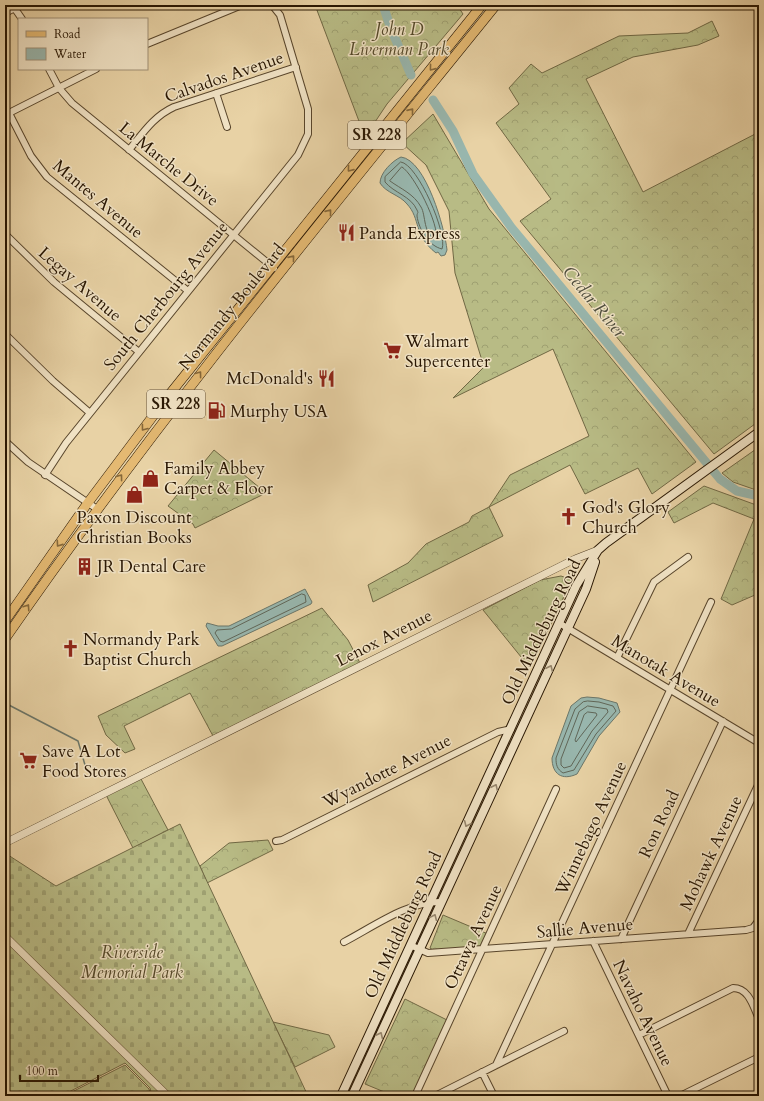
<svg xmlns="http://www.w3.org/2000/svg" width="764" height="1101" viewBox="0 0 764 1101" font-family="Cardo,serif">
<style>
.forest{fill:url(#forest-crowns);stroke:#706844}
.cemetery{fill:url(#cemetery-stones);stroke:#706844}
.water{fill:#98b6ad;stroke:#6b7669}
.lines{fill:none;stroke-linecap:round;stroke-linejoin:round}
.shore{stroke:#606658;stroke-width:1}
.stream{stroke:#6b7669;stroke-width:1.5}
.river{stroke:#98b6ad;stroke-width:9}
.minor-casing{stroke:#58452b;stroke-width:8}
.tertiary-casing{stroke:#58452b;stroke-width:8}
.secondary-casing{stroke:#281602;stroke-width:10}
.primary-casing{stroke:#281602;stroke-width:10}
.minor{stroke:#f0e2c4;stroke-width:6}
.tertiary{stroke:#f0e2c4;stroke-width:7}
.secondary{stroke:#f0e2c4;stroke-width:8}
.primary{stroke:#e4b972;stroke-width:9}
.oneway{stroke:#86683a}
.oneway2{stroke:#96866d}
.labels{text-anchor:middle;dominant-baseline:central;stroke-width:3;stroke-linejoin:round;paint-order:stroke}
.shield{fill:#f0e2c4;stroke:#64533c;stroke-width:1}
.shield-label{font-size:16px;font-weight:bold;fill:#281602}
.park-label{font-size:17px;font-style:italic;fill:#534829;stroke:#f0e2c4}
.street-label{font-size:17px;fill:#281602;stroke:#f0e2c4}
.poi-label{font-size:17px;fill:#281602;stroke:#f0e2c4;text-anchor:start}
.water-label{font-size:18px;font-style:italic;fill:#4f4e3e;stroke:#f0e2c4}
</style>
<defs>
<pattern id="forest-crowns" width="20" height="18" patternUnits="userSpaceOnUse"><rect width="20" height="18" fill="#b8bb85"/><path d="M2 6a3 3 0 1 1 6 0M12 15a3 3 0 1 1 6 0" fill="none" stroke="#9ea071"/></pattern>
<pattern id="cemetery-stones" width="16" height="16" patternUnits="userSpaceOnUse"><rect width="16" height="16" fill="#b8bb85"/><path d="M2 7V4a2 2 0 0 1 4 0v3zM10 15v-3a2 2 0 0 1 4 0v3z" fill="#9ea071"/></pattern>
</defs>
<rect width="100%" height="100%" fill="#e8d2a5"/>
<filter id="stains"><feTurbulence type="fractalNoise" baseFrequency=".005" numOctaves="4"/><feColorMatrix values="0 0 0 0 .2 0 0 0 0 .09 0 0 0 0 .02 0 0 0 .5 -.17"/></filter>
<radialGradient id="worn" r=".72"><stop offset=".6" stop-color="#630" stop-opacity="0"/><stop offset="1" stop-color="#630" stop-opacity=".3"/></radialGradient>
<path class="forest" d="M315,5H457L463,14L387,104L365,137Z
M712,21L719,36L698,45L633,57L586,79L643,192L759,132V421L714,454L520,221L551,199L496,123L519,104L509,88L531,64L542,73L619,36L688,33Z
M433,114L489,209L696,462L652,494L638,468L585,494L570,465L489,507L503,536L373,602L368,585L408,563L426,544L469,522L472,516L489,507L510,475L589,436L553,349L453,398L484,367L455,273L449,211L426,165L402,143Z
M759,447V491L733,482L722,473Z
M214,450L266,493L195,528L193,524L168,506Z
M704,486L759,506V590L755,595L732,605L721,599L754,519L713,503L674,523L668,512Z
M561,576L572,580L530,668L483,610L540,580Z
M322,608L348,640L360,663L213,736L190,693L124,726L135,749L125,753L106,735L98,716Z
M141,779L168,830L133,848L106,795Z
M268,840L273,850L207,883L200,866L229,843Z
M443,915L488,934L480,948L433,950L430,948Z
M405,999L447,1020L412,1096H394L365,1084Z
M273,1022L329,1035L335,1047L295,1067Z"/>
<path class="cemetery" d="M180,824L308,1096H152L150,1088L125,1063L65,1094V1096H5V853L56,886Z
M125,1065L149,1089L151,1096L66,1095Z"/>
<path class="water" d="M401,157C426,160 445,229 447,250L445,255L441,256L438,252L436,253C413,235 421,219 407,204C400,195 386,193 380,183C380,173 392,161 401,157Z
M305,589L312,602L311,604L222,646H218L206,626L207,623L218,626H229Z
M587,697L599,698L617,703L620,712L599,736L577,774C562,781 552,774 552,758L571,706L581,698Z"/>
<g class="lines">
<path class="shore" d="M401,162C418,164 448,235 442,249C429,246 419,230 417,216C417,212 419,214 417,210C411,196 394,193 385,182V177Z
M402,167C414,174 440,226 436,239C423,235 426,215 421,207C414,194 401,189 390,181Z
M302,594L305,595L306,602L223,642L220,641L215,633L217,630L231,629Z
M588,701L599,702L613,706L616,711L596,734L574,770L563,773C557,769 556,765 556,758L575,709L583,702Z
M588,706L607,709L608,712L592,731L571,766L564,768L561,765V759L579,712Z
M588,712L596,713L597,715L576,742L575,740L584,715Z"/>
<path class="stream" d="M5,703L78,741L85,765"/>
<path class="river" d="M383,5L391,29L411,75
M433,100L453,131L473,174L511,227L720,479L737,491L759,496"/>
<defs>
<path id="minor" d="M13,6L22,19
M5,13L21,5
M147,44L242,5
M49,69L59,88L72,103L274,268
M216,93L227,127
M9,113L31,156L47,177L188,291
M5,115L96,69
M129,150C143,133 154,116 174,107L296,67
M5,234L54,282L139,352
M5,334L53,381L90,413
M5,441L28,462L97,509
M45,475L66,443L298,155L308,134V109L280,15L272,5
M559,623L759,743
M617,658L654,582L688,557
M276,841L282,840L498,732L511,729
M688,934L759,783
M621,939L723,721
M593,941L668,1096
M344,942C373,927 408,901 441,902
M410,945L428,953L746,930L753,928L759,920
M639,1035L733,988C749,988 753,1006 759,1019
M496,1065L711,602
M482,1072L494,1096
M415,1096L556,789
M435,1096L564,1031
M680,1096L759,1057"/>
<path id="tertiary" d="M5,843L575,559L598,550
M5,936L168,1096"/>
<path id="secondary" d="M341,1096L576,586L598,550L606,543L759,432
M352,1096L586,589L595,562"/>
<path id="primary" d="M5,621L87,504L165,400L482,5
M5,639C157,419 328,213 496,5"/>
</defs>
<use href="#minor" class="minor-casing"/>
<use href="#tertiary" class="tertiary-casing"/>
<use href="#secondary" class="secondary-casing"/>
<use href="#primary" class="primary-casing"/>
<use href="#minor" class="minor"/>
<use href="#tertiary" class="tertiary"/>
<use href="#secondary" class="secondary"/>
<use href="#primary" class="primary"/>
</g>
<defs><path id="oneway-chevron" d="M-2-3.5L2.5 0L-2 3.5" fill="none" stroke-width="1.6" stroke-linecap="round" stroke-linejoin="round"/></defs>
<g class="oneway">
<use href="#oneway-chevron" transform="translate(432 68) rotate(129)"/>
<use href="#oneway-chevron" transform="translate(411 111) rotate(-51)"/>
<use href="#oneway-chevron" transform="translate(350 169) rotate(129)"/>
<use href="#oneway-chevron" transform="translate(329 212) rotate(-51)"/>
<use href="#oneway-chevron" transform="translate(292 258) rotate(-51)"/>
<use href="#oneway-chevron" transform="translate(199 374) rotate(-53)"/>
<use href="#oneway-chevron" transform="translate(144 428) rotate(127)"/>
<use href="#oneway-chevron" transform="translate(120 477) rotate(-53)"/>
<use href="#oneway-chevron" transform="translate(59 544) rotate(125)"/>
<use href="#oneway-chevron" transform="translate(27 607) rotate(-56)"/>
</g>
<g class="oneway2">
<use href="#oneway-chevron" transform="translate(550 668) rotate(-65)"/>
<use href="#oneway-chevron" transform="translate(495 787) rotate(-65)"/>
<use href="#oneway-chevron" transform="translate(467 824) rotate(114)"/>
<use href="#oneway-chevron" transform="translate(434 917) rotate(-66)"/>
<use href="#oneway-chevron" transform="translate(380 1035) rotate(-65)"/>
</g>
<defs>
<symbol id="restaurant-bare" viewBox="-9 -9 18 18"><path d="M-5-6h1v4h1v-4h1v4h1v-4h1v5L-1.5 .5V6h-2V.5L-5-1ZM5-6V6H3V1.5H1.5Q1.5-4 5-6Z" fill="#8f2418" stroke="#f0e2c4" stroke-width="2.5" paint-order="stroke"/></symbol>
<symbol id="supermarket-bare" viewBox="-9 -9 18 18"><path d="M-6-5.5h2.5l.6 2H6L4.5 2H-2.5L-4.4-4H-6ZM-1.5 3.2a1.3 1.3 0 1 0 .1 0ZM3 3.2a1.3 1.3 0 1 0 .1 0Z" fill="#8f2418" stroke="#f0e2c4" stroke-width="2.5" paint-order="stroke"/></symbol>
<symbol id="fuel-bare" viewBox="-9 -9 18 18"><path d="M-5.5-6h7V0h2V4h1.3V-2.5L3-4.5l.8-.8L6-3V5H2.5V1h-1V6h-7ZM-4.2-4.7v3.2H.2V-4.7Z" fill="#8f2418" stroke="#f0e2c4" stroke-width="2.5" paint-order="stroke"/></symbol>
<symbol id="shop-bare" viewBox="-9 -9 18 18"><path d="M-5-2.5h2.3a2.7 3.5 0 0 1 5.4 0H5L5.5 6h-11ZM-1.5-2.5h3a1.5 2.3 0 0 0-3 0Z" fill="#8f2418" stroke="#f0e2c4" stroke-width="2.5" paint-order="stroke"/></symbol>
<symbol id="church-bare" viewBox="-9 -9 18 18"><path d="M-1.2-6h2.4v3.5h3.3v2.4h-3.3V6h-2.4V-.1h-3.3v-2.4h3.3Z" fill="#8f2418" stroke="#f0e2c4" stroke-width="2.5" paint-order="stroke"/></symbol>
<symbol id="building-bare" viewBox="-9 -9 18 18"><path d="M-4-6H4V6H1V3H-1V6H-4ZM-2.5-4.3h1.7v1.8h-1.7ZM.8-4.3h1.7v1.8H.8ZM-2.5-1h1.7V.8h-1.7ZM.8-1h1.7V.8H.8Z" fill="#8f2418" stroke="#f0e2c4" stroke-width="2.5" paint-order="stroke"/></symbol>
</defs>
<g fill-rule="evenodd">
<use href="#restaurant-bare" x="334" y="220" width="25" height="25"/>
<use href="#supermarket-bare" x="380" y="338" width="25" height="25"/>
<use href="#restaurant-bare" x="314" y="366" width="25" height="25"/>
<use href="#fuel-bare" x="204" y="398" width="25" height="25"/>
<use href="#shop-bare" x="138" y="466" width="25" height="25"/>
<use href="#shop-bare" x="122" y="482" width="25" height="25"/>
<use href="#church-bare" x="556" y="504" width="25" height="25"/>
<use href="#building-bare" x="72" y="554" width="25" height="25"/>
<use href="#church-bare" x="58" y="636" width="25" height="25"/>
<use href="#supermarket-bare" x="16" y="748" width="25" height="25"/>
</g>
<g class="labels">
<g class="shield">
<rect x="348" y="121" width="58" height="28" rx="3"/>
<rect x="147" y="390" width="58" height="28" rx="3"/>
</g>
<g class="shield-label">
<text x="377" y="135">SR 228</text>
<text x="176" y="404">SR 228</text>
</g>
<g class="park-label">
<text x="399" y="29">John D<tspan x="399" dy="20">Liverman Park</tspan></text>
<text x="132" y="952">Riverside<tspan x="132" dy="20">Memorial Park</tspan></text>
</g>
<g class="street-label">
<text transform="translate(224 77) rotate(-19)">Calvados Avenue</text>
<text transform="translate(169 164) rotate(39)">La Marche Drive</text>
<text transform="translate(98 199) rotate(40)">Mantes Avenue</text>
<text transform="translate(80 284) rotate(41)">Legay Avenue</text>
<text transform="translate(166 296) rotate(-51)">South Cherbourg Avenue</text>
<text transform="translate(232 307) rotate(-51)">Normandy Boulevard</text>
<text transform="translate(541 632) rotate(-64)">Old Middleburg Road</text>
<text transform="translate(384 638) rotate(-27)">Lenox Avenue</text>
<text transform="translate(666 671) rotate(31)">Manotak Avenue</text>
<text transform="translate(387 771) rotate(-27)">Wyandotte Avenue</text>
<text transform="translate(659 824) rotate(-65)">Ron Road</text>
<text transform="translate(591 828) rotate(-65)">Winnebago Avenue</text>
<text transform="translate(711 853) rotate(-65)">Mohawk Avenue</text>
<text transform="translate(403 925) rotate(-65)">Old Middleburg Road</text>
<text transform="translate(585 928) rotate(-5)">Sallie Avenue</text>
<text transform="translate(473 937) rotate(-65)">Ottawa Avenue</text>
<text transform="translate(643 1013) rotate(64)">Navaho Avenue</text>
</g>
<g class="poi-label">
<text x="359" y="233">Panda Express</text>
<text x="405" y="341">Walmart<tspan x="405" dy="20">Supercenter</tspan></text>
<text x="313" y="378" text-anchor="end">McDonald's</text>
<text x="230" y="411">Murphy USA</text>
<text x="164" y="468">Family Abbey<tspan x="164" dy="20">Carpet &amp; Floor</tspan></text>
<text x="582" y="507">God's Glory<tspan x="582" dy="20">Church</tspan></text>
<text x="134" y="517" text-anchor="middle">Paxon Discount<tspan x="134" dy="20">Christian Books</tspan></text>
<text x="97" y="566">JR Dental Care</text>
<text x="83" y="639">Normandy Park<tspan x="83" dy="20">Baptist Church</tspan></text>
<text x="42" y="751">Save A Lot<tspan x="42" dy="20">Food Stores</tspan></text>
</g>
<g class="water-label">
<text transform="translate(594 302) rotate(50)">Cedar River</text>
</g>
</g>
<rect width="764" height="1101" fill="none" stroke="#e8d2a5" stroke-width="20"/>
<rect x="6" y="6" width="752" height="1089" fill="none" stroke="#281602" stroke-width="2"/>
<rect x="10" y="10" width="744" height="1081" fill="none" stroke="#281602"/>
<rect x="18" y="18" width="130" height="52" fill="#f0e2c4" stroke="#a09076"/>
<rect x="26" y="31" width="20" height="6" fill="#e4b972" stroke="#a09076"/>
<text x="54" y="38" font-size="12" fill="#281602">Road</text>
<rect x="26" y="48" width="20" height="12" fill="#98b6ad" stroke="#a09076"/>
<text x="54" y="58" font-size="12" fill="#281602">Water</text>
<path d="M20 1075v6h78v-6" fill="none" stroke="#281602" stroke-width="2"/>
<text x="26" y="1075" font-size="12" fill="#281602" stroke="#f0e2c4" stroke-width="3" paint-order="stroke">100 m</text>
<rect width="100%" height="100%" filter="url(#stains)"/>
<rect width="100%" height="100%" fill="url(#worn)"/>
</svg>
